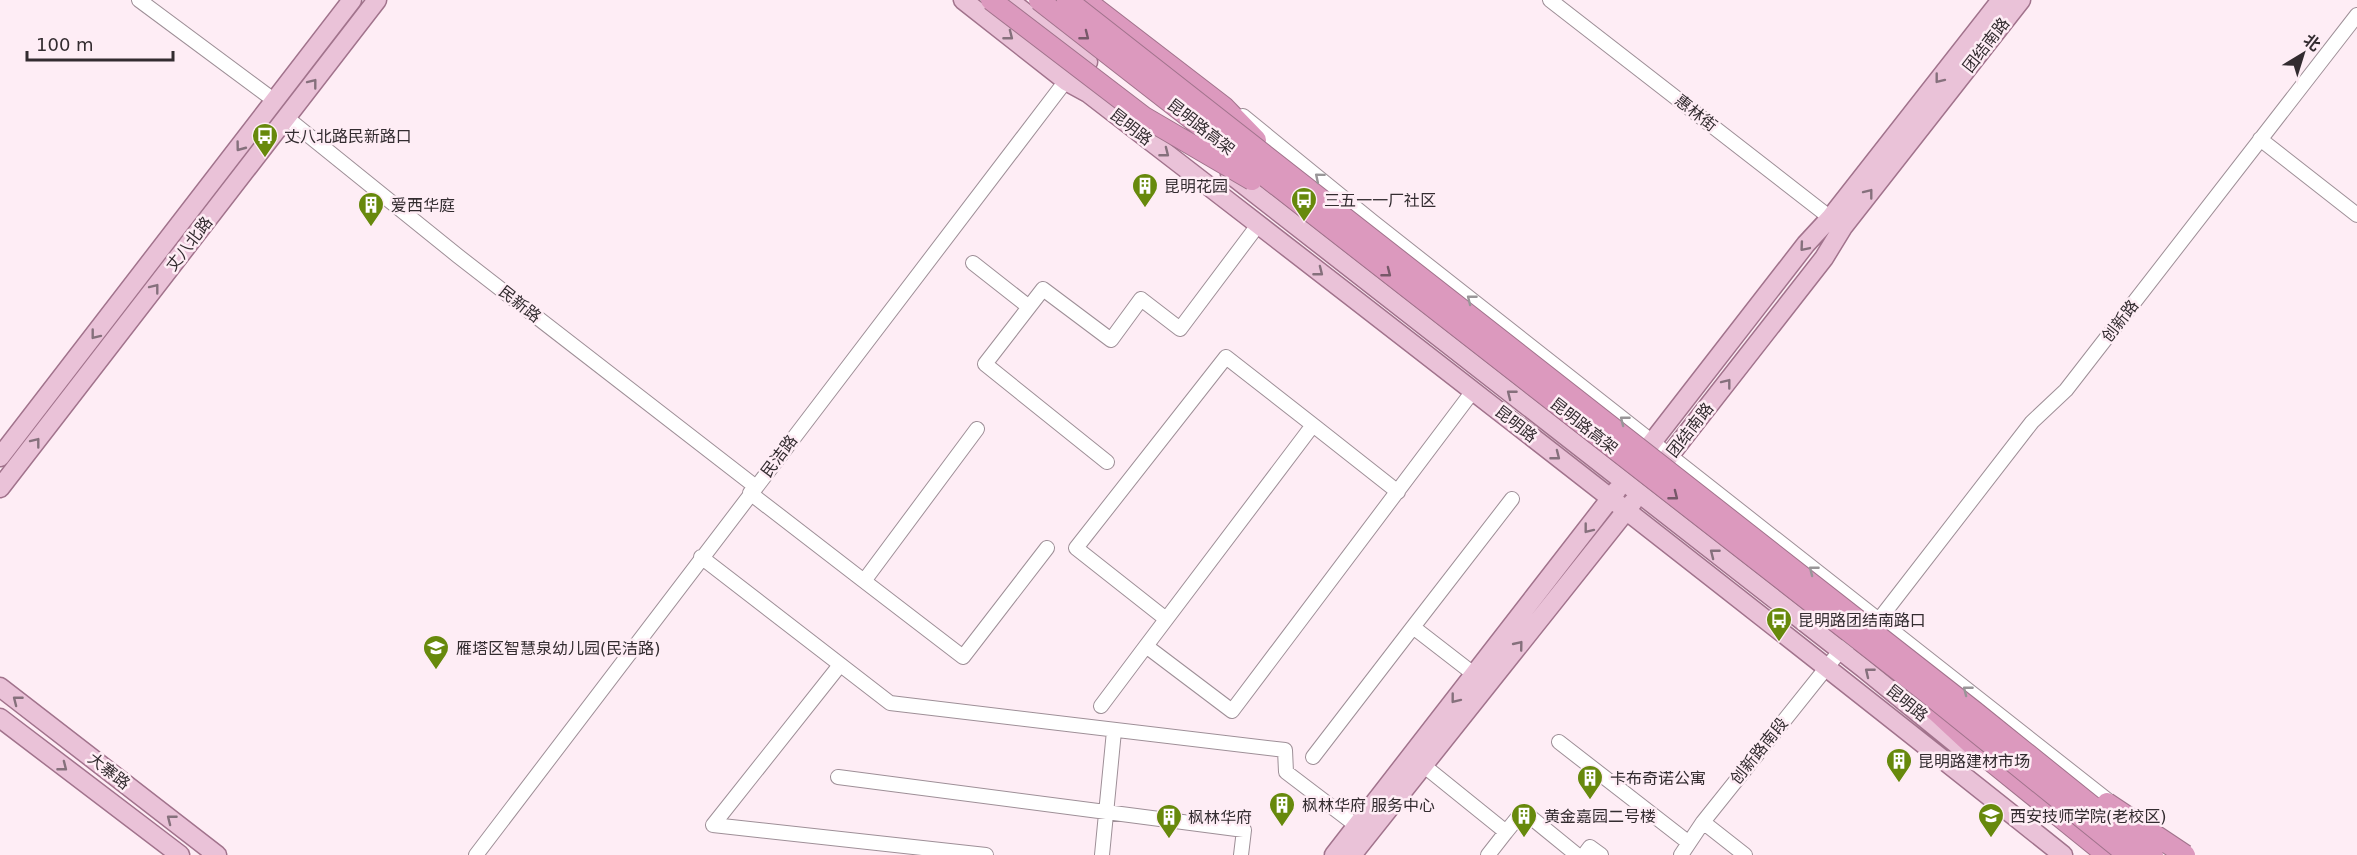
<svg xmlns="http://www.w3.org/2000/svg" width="2357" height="855" viewBox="0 0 2357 855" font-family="'DejaVu Sans','Noto Sans SC',sans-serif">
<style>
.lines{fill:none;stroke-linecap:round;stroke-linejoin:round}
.minor-casing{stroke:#9e8f97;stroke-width:16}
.major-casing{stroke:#a1738c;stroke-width:21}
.highway-casing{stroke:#a1738c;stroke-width:22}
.minor{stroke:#fff;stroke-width:14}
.major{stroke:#eac2d8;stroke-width:18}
.highway{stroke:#dc99be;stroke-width:20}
.highway-bridge-casing{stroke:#a1738c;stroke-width:22;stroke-linecap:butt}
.highway-bridge{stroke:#dc99be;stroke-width:20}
.oneway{stroke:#85707c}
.oneway2{stroke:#775869}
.oneway3{stroke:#999698}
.labels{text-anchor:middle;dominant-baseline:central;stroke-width:5;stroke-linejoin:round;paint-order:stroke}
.street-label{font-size:16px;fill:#332c30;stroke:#feedf5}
.poi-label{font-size:16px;fill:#332c30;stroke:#feedf5;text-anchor:start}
</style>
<rect width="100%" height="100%" fill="#feedf5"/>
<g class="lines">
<defs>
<path id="minor" d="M139,0L275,101
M1550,0L1837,223
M1243,116L1373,222L2115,806
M287,118L458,256L756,487
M2260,139L2357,215
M973,263L1029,307
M1107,462L985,364L1043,289L1111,340L1141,299L1180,329L1258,225
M1398,492L1313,425L1146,646L1232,711L1473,391
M750,493L864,581L977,429
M701,557L890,703L1285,750L1286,772L1357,826
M864,581L963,657L1047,548
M1166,619L1076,548L1226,357L1313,425
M1413,627L1512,499
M1101,706L1146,646
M1559,742L1689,843
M1313,757L1413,627L1475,675
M1423,765L1506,832L1523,811L1577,855
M838,777L1244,830L1241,855
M1703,822L1745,855
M713,825L986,855
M713,825L840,665
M476,855L1071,74
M1102,855L1114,731
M1488,855L1506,832
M1584,855L1590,847L1601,855
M1681,855L1703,822L1827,667L1841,650L1878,621L2032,422L2066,390L2357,15"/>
<path id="major" d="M963,0L1066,81L1088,93C1415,345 1741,598 2063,855
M1009,0L1088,62
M1230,174L1863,668L1975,759
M0,457L352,0
M1636,463L1806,244L1831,217L2001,0
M1652,478L1824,258L1843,227L2021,0
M0,488L377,0
M0,687L217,855
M0,718L180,855
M1334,855L1617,490
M1352,855L1633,502"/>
<path id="highway" d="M1085,0L1224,107L1256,140
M1924,700L1982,754L2107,855"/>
</defs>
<use href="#minor" class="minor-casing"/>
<use href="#major" class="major-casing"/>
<use href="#highway" class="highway-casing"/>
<use href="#minor" class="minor"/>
<use href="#major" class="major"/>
<use href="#highway" class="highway"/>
<defs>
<path id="highway-bridge" d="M991,0L1144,117L1252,180
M1039,0L1925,691L2128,855
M1067,0L1974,711L2153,855
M2107,803L2185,855"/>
</defs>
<use href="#highway-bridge" class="highway-bridge-casing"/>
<use href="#highway-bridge" class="highway-bridge"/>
</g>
<defs><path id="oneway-chevron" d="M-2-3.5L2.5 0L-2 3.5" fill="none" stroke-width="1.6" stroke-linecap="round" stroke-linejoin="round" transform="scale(1.5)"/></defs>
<g class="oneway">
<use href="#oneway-chevron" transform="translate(1009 36) rotate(38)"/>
<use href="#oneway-chevron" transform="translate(1939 79) rotate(128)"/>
<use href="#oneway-chevron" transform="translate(313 83) rotate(-52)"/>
<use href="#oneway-chevron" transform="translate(240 147) rotate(127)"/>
<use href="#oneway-chevron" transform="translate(1165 153) rotate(38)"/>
<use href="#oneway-chevron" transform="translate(1869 193) rotate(-52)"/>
<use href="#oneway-chevron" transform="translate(1804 247) rotate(130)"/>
<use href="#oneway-chevron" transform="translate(1319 272) rotate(38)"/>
<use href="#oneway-chevron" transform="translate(155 288) rotate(-52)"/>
<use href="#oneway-chevron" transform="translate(95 335) rotate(128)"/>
<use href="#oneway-chevron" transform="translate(1727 383) rotate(-52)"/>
<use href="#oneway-chevron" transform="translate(1511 394) rotate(-142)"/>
<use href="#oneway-chevron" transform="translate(36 442) rotate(-52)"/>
<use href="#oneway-chevron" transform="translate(1556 456) rotate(38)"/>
<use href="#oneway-chevron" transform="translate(1588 529) rotate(128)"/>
<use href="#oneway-chevron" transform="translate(1714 553) rotate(-142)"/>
<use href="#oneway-chevron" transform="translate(1519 645) rotate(-51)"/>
<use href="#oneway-chevron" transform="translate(1869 672) rotate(-141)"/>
<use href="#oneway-chevron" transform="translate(1455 699) rotate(128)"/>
<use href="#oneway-chevron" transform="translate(17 700) rotate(-142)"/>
<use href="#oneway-chevron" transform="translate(63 767) rotate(38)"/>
<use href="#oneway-chevron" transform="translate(171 819) rotate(-142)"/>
</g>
<g class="oneway2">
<use href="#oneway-chevron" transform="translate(1085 36) rotate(38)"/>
<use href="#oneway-chevron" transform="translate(1387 273) rotate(38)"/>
<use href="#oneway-chevron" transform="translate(1674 496) rotate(38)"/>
</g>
<g class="oneway3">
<use href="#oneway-chevron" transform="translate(1319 177) rotate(-140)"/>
<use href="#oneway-chevron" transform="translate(1471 299) rotate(-142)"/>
<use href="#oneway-chevron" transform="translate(1624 420) rotate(-142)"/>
<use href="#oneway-chevron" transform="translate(1813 570) rotate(-142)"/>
<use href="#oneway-chevron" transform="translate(1967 690) rotate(-142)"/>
</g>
<defs>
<symbol id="bus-pin" viewBox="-11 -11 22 30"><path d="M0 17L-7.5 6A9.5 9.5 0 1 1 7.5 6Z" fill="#67890c" stroke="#feedf5"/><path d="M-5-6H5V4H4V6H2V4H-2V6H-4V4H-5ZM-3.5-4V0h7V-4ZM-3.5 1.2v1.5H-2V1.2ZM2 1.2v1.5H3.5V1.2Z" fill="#fff"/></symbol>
<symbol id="building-pin" viewBox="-11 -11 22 30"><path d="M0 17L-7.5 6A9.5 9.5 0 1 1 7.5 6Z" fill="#67890c" stroke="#feedf5"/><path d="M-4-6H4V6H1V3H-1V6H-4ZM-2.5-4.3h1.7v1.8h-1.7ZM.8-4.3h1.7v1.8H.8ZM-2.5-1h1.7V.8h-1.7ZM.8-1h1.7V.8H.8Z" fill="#fff"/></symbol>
<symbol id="school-pin" viewBox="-11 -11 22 30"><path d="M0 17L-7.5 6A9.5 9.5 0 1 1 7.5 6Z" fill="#67890c" stroke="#feedf5"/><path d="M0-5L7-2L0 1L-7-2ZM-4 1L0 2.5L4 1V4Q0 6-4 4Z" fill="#fff"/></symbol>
<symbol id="university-pin" viewBox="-11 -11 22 30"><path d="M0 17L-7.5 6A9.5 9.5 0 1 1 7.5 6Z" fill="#67890c" stroke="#feedf5"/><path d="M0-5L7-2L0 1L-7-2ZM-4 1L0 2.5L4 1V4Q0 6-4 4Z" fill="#fff"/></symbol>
</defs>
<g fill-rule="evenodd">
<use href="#bus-pin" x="250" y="121" width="30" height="40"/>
<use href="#building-pin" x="1130" y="171" width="30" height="40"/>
<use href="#bus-pin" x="1289" y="185" width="30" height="40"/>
<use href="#building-pin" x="356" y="190" width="30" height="40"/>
<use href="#bus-pin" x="1764" y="605" width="30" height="40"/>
<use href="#school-pin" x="421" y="633" width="30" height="40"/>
<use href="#building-pin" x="1884" y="746" width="30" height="40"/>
<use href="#building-pin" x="1575" y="763" width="30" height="40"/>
<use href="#building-pin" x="1267" y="790" width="30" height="40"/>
<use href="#building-pin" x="1509" y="801" width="30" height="40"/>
<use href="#university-pin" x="1976" y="801" width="30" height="40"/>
<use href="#building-pin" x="1154" y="802" width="30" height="40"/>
</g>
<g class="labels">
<g class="street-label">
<text transform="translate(1986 45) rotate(-52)">团结南路</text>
<text transform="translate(1696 113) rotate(38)">惠林街</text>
<text transform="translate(1131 127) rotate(38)">昆明路</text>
<text transform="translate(1201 127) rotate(38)">昆明路高架</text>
<text transform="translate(189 244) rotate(-52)">丈八北路</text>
<text transform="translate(520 304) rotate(38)">民新路</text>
<text transform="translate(2120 321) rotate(-52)">创新路</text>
<text transform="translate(1516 424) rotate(38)">昆明路</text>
<text transform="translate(1584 426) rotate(38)">昆明路高架</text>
<text transform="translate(1690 430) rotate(-52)">团结南路</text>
<text transform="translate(779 456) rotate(-53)">民洁路</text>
<text transform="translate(1907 703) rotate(39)">昆明路</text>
<text transform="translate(1759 751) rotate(-51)">创新路南段</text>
<text transform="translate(109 771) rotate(38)">大寨路</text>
</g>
<g class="poi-label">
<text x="284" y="136">丈八北路民新路口</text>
<text x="1164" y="186">昆明花园</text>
<text x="1324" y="200">三五一一厂社区</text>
<text x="391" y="205">爱西华庭</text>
<text x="1798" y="620">昆明路团结南路口</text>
<text x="456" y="648">雁塔区智慧泉幼儿园(民洁路)</text>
<text x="1918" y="761">昆明路建材市场</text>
<text x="1610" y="778">卡布奇诺公寓</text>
<text x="1302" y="805">枫林华府 服务中心</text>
<text x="1544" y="816">黄金嘉园二号楼</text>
<text x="2010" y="816">西安技师学院(老校区)</text>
<text x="1188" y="817">枫林华府</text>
</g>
</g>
<g transform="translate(2303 54) rotate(38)" stroke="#feedf5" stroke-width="4.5" paint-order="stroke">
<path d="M0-4.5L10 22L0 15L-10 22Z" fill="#332c30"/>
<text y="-9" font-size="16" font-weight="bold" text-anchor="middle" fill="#332c30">北</text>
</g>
<path d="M27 51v9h146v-9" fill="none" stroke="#332c30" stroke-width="3"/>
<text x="36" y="51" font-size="18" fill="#332c30" stroke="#feedf5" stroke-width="4.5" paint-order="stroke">100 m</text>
</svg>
